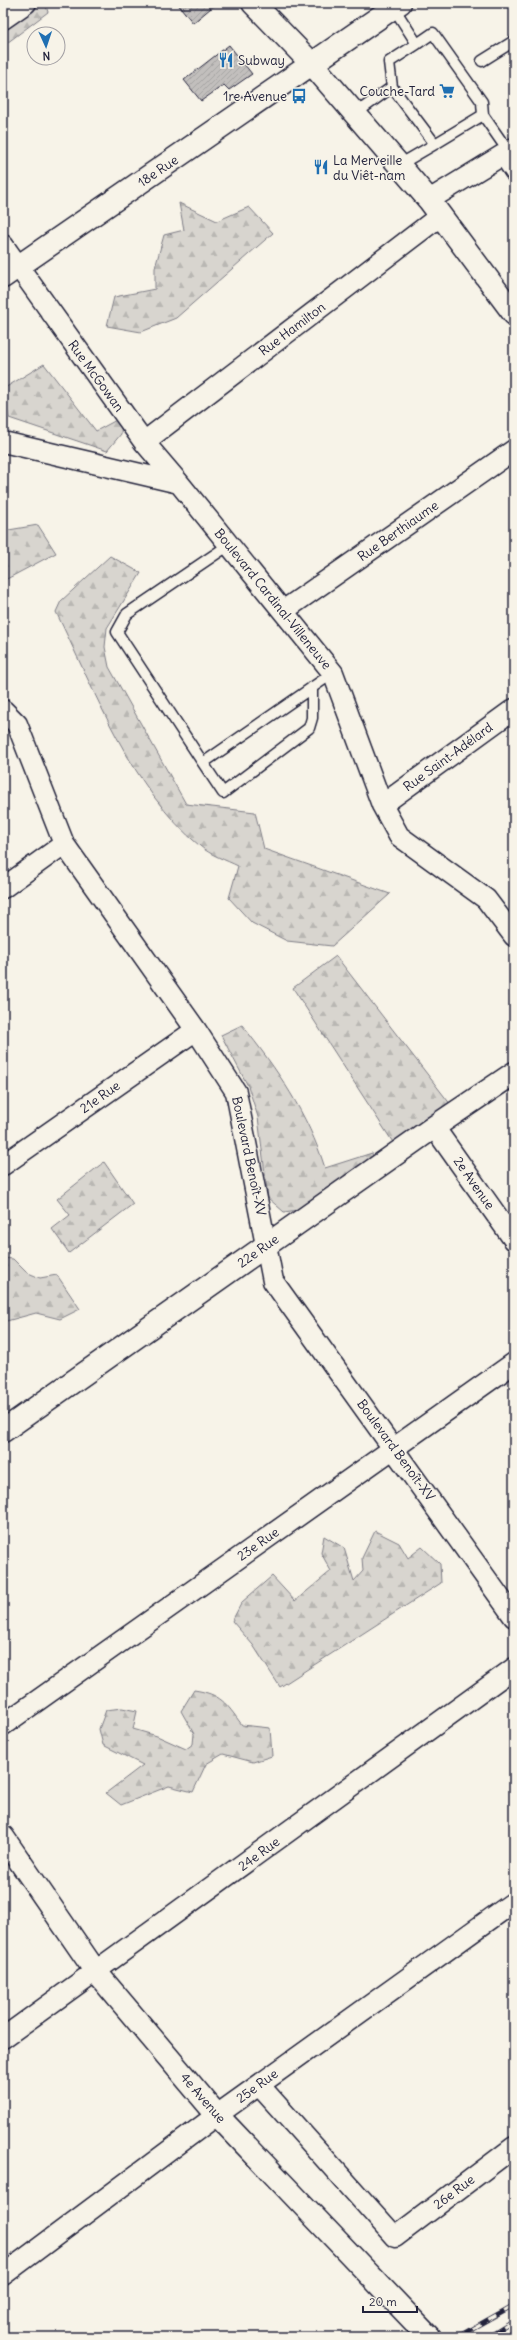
<svg xmlns="http://www.w3.org/2000/svg" width="517" height="2340" viewBox="0 0 517 2340" font-family="Delius,sans-serif">
<style>
.forest{fill:url(#forest-firs);stroke:#7d7c85}
.building{fill:url(#building-hatch);stroke:#22223b}
.lines{fill:none;stroke-linecap:round;stroke-linejoin:round}
.lane-casing{stroke:#22223b;stroke-width:13}
.street-casing{stroke:#22223b;stroke-width:23}
.secondary-casing{stroke:#22223b;stroke-width:25}
.primary-casing{stroke:#22223b;stroke-width:25}
.lane{stroke:#f7f3e8;stroke-width:10}
.street{stroke:#f7f3e8;stroke-width:20}
.secondary{stroke:#f7f3e8;stroke-width:22}
.primary{stroke:#f7f3e8;stroke-width:22}
.rail-casing{stroke:#22223b;stroke-width:4.5}
.rail{stroke:#f7f3e8;stroke-width:3;stroke-dasharray:9;stroke-linecap:butt}
.labels{text-anchor:middle;dominant-baseline:central;stroke-width:3;stroke-linejoin:round;paint-order:stroke}
.poi-label{font-size:13px;fill:#22223b;stroke:#f7f3e8;text-anchor:start}
.street-label{font-size:13px;fill:#22223b;stroke:#f7f3e8}
</style>
<defs>
<pattern id="forest-firs" width="22" height="20" patternUnits="userSpaceOnUse"><rect width="22" height="20" fill="#d8d5cf"/><path d="M5 1l3.5 6h-7zM16 11l3.5 6h-7z" fill="#b9b7b3"/></pattern>
<pattern id="building-hatch" width="6" height="6" patternUnits="userSpaceOnUse"><rect width="6" height="6" fill="#c2bfbd"/><path d="M-1 1l2-2M0 6l6-6M5 7l2-2" fill="none" stroke="#a6a4a3"/></pattern>
</defs>
<rect width="100%" height="100%" fill="#f7f3e8"/>
<filter id="ink" filterUnits="userSpaceOnUse"><feTurbulence type="fractalNoise" baseFrequency=".025" numOctaves="2"/><feDisplacementMap in="SourceGraphic" scale="8" xChannelSelector="R" yChannelSelector="G"/><feConvolveMatrix kernelMatrix="1 2 1 2 8 2 1 2 1" color-interpolation-filters="sRGB"/></filter>
<g filter="url(#ink)">
<path class="forest" d="M3,3H45L48,12L3,46Z
M179,203L217,221L249,207L273,233L176,318L141,332L107,326L114,297L155,289V268L164,235L184,230Z
M44,364L96,431L122,417L121,434L107,451L9,418L3,389Z
M38,525L56,553L3,581V531Z
M110,556L141,573L107,628L105,647L109,667L186,804L255,812L264,849L390,894L332,946L287,941L252,923L229,898L238,866C226,860 210,855 200,846C132,791 94,689 56,612L61,601Z
M336,956L451,1105L396,1147L293,988Z
M242,1025C277,1069 308,1114 325,1168L372,1153L375,1167L305,1209L284,1212L268,1198L258,1117L248,1086L221,1035Z
M104,1162L133,1204L69,1253L52,1229L70,1215L57,1199Z
M3,1258L13,1259L26,1272L40,1278L57,1275L80,1309L60,1319L36,1313L3,1322Z
M375,1531L399,1543L408,1558L422,1547L440,1564L441,1583L280,1687L253,1645L232,1621L242,1602L272,1576L295,1601L331,1571L321,1553L324,1536L344,1548L354,1581L363,1571L362,1558Z
M194,1690C221,1694 226,1703 242,1725L270,1728L272,1756L253,1762L223,1754L206,1764L193,1792L169,1786L121,1805L106,1793L143,1765L103,1745L99,1729L106,1710L122,1708L137,1711L133,1729L157,1736L186,1749L193,1744L194,1734L181,1711Z"/>
<path class="building" d="M177,3H217L193,23Z
M229,45L252,74L229,90L224,85L201,101L184,80Z"/>
<g class="lines">
<defs>
<path id="lane" d="M417,44L433,33L482,102L483,115L508,151
M482,61L514,41
M392,87L389,62L417,44L392,5
M355,114L392,87L435,144L399,165
M435,144L483,115
M499,157L514,179
M229,545L127,614L117,632L203,763L333,673
M203,763L223,793L309,728L312,718V687"/>
<path id="street" d="M3,19L26,3
M429,200L514,148
M3,245L144,442L179,483
M3,442L179,483L333,673L382,805L399,836L486,899L514,936
M144,442L440,216
M283,611L514,450
M3,710L17,724L64,844L196,1030L236,1092L273,1281L514,1617
M382,805L514,709
M3,888L64,844
M434,1127L514,1240
M3,1165L196,1030
M3,1725L514,1363
M3,2038L514,1668
M259,2085L395,2237L514,2147
M3,2275L217,2115L514,1902"/>
<path id="secondary" d="M253,3L313,65L399,165L429,200L514,314
M3,1431L434,1127L514,1073
M3,1837L96,1972L217,2115L429,2337"/>
<path id="primary" d="M3,277L400,3"/>
</defs>
<use href="#lane" class="lane-casing"/>
<use href="#street" class="street-casing"/>
<use href="#secondary" class="secondary-casing"/>
<use href="#primary" class="primary-casing"/>
<use href="#lane" class="lane"/>
<use href="#street" class="street"/>
<use href="#secondary" class="secondary"/>
<use href="#primary" class="primary"/>
<defs>
<path id="rail" d="M457,2337L514,2305
M488,2337L514,2321"/>
</defs>
<use href="#rail" class="rail-casing"/>
<use href="#rail" class="rail"/>
</g>
</g>
<defs>
<symbol id="restaurant-bare" viewBox="-9 -9 18 18"><path d="M-5-6h1v4h1v-4h1v4h1v-4h1v5L-1.5 .5V6h-2V.5L-5-1ZM5-6V6H3V1.5H1.5Q1.5-4 5-6Z" fill="#1f6fb2" stroke="#f7f3e8" stroke-width="2.5" paint-order="stroke"/></symbol>
<symbol id="supermarket-bare" viewBox="-9 -9 18 18"><path d="M-6-5.5h2.5l.6 2H6L4.5 2H-2.5L-4.4-4H-6ZM-1.5 3.2a1.3 1.3 0 1 0 .1 0ZM3 3.2a1.3 1.3 0 1 0 .1 0Z" fill="#1f6fb2" stroke="#f7f3e8" stroke-width="2.5" paint-order="stroke"/></symbol>
<symbol id="bus-bare" viewBox="-9 -9 18 18"><path d="M-5-6H5V4H4V6H2V4H-2V6H-4V4H-5ZM-3.5-4V0h7V-4ZM-3.5 1.2v1.5H-2V1.2ZM2 1.2v1.5H3.5V1.2Z" fill="#1f6fb2" stroke="#f7f3e8" stroke-width="2.5" paint-order="stroke"/></symbol>
</defs>
<g fill-rule="evenodd">
<use href="#restaurant-bare" x="215" y="49" width="22" height="22"/>
<use href="#supermarket-bare" x="436" y="80" width="22" height="22"/>
<use href="#bus-bare" x="288" y="85" width="22" height="22"/>
<use href="#restaurant-bare" x="310" y="156" width="22" height="22"/>
</g>
<g class="labels">
<g class="poi-label">
<text x="238" y="60">Subway</text>
<text x="435" y="91" text-anchor="end">Couche-Tard</text>
<text x="287" y="96" text-anchor="end">1re Avenue</text>
<text x="333" y="160">La Merveille<tspan x="333" dy="15">du Viêt-nam</tspan></text>
</g>
<g class="street-label">
<text transform="translate(158 171) rotate(-34)">18e Rue</text>
<text transform="translate(292 329) rotate(-37)">Rue Hamilton</text>
<text transform="translate(96 376) rotate(54)">Rue McGowan</text>
<text transform="translate(398 531) rotate(-35)">Rue Berthiaume</text>
<text transform="translate(273 599) rotate(51)">Boulevard Cardinal-Villeneuve</text>
<text transform="translate(448 757) rotate(-36)">Rue Saint-Adélard</text>
<text transform="translate(100 1097) rotate(-35)">21e Rue</text>
<text transform="translate(249 1156) rotate(78)">Boulevard Benoît-XV</text>
<text transform="translate(474 1183) rotate(55)">2e Avenue</text>
<text transform="translate(258 1251) rotate(-35)">22e Rue</text>
<text transform="translate(396 1450) rotate(54)">Boulevard Benoît-XV</text>
<text transform="translate(258 1544) rotate(-35)">23e Rue</text>
<text transform="translate(259 1854) rotate(-36)">24e Rue</text>
<text transform="translate(257 2086) rotate(-36)">25e Rue</text>
<text transform="translate(203 2098) rotate(49)">4e Avenue</text>
<text transform="translate(454 2192) rotate(-37)">26e Rue</text>
</g>
</g>
<rect width="517" height="2340" fill="none" stroke="#f7f3e8" stroke-width="16"/>
<rect x="8" y="8" width="501" height="2324" fill="none" stroke="#22223b" stroke-width="1.5" filter="url(#ink)"/>
<g transform="translate(46 46) rotate(177)"><circle r="19" fill="#f7f3e8" stroke="#a29fa3"/>
<path d="M0-3L7 15L0 10L-7 15Z" fill="#1f6fb2"/>
<text y="-6" font-size="11" font-weight="bold" text-anchor="middle" fill="#22223b">N</text>
</g>
<path d="M363 2306v6h54v-6" fill="none" stroke="#22223b" stroke-width="2"/>
<text x="369" y="2306" font-size="12" fill="#22223b" stroke="#f7f3e8" stroke-width="3" paint-order="stroke">20 m</text>
</svg>
